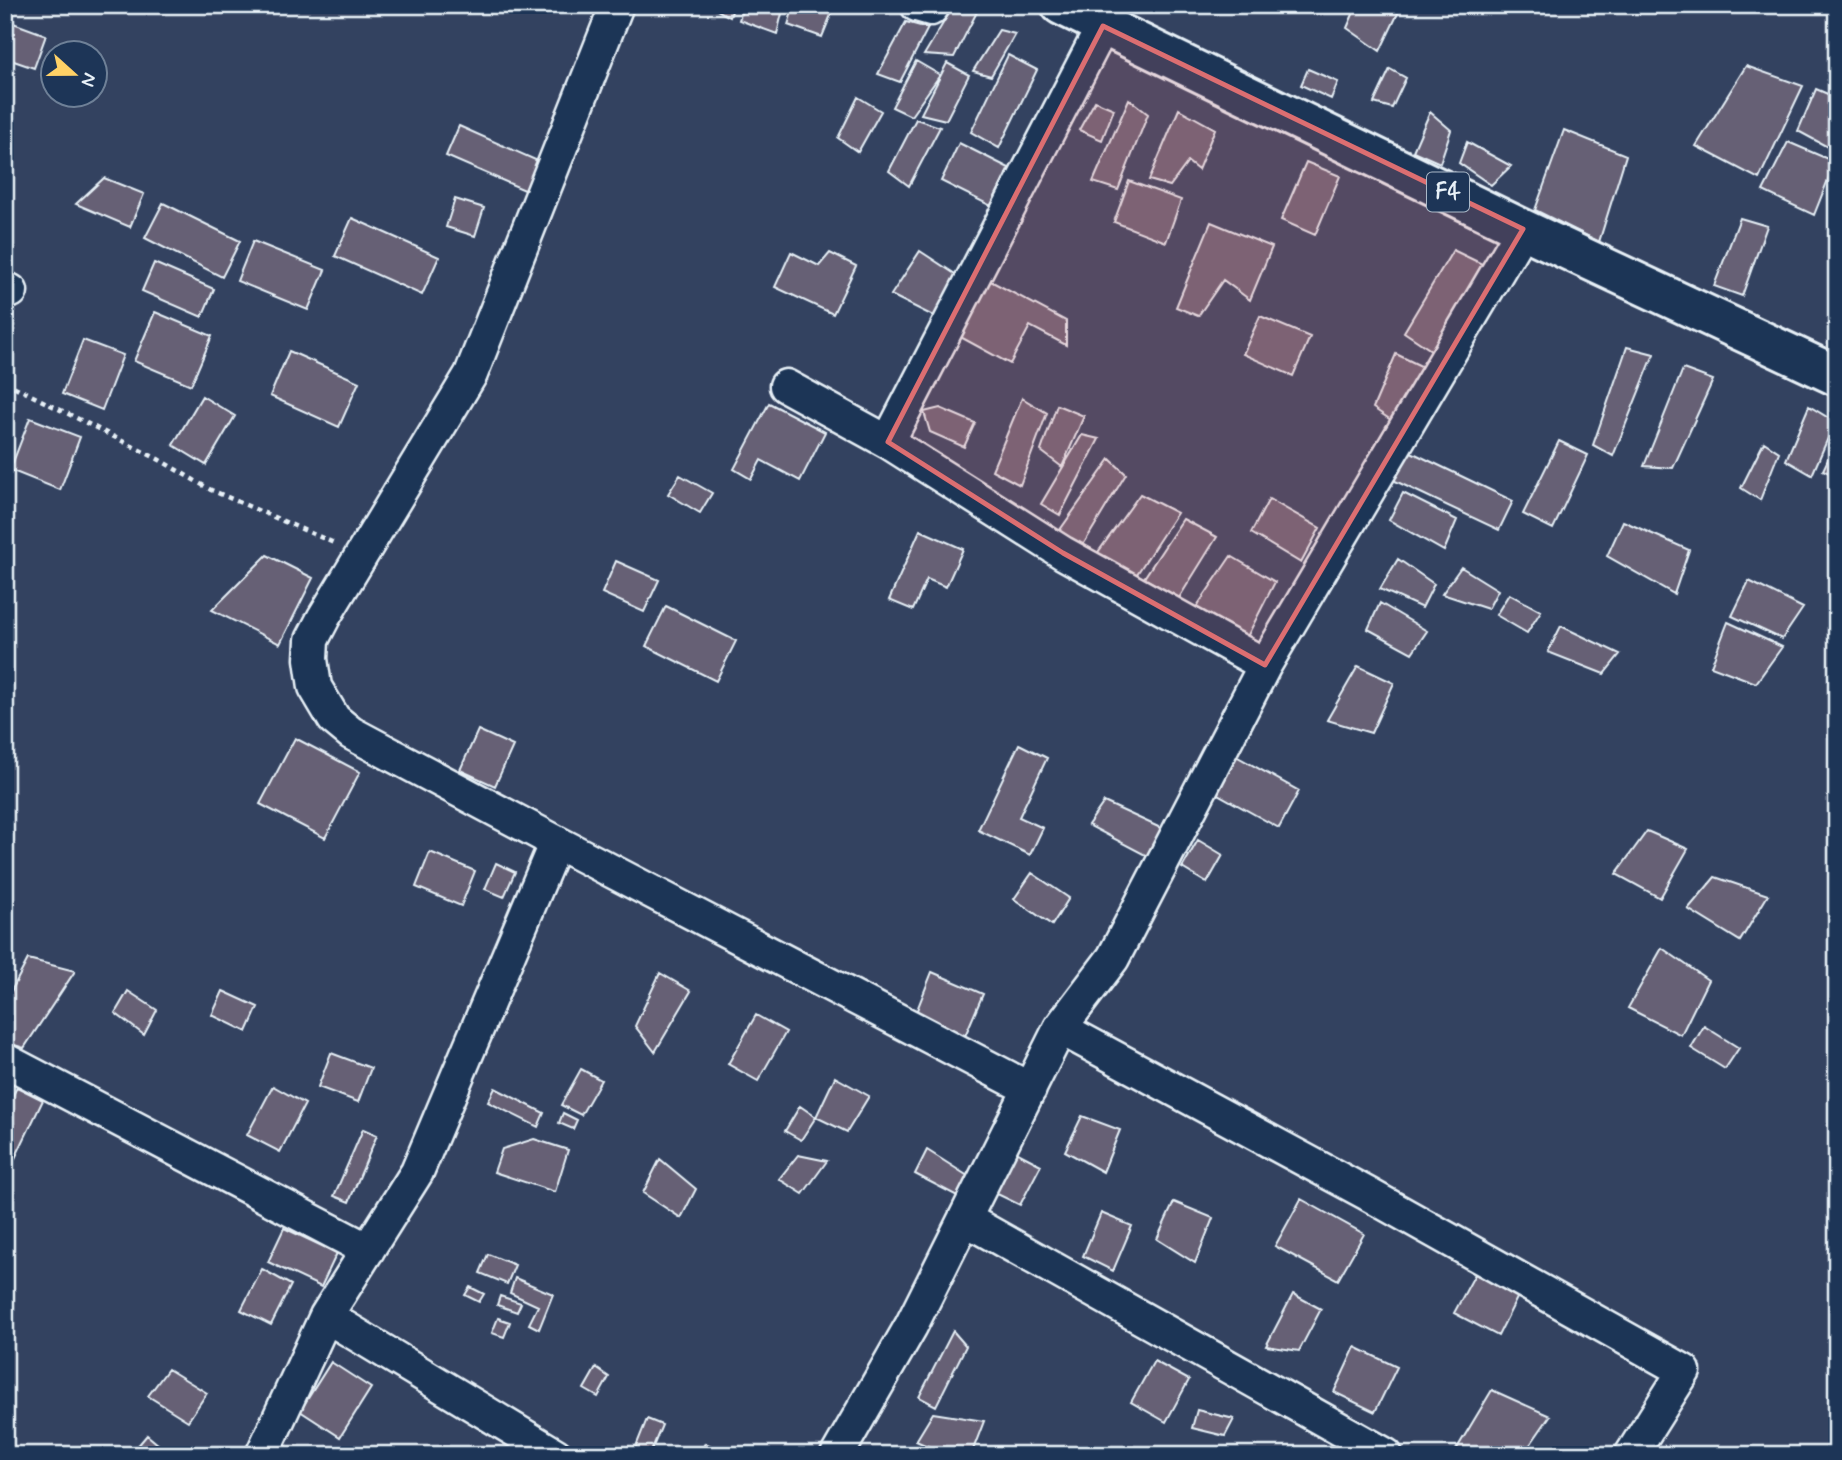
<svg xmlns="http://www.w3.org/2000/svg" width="1842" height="1460" viewBox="0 0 1842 1460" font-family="Mynerve,sans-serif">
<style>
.building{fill:#666175;stroke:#e8f1f8;stroke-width:2}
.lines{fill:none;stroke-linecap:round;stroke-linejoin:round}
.minor-casing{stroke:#e8f1f8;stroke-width:37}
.primary-casing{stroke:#e8f1f8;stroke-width:44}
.path{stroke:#e8f1f8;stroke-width:4.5;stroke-dasharray:5 5;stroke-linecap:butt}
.minor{stroke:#1d3557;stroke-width:32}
.primary{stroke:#1d3557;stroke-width:38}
.marked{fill:#dc6e71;fill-opacity:0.2;stroke:#dc6e71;stroke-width:5;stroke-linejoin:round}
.labels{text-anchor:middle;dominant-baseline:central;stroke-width:7;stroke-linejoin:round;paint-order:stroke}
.shield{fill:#1d3557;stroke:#abb9c8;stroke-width:2}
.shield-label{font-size:23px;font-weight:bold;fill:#e8f1f8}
</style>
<rect width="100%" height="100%" fill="#334260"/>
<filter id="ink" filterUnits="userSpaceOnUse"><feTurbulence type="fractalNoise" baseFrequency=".0143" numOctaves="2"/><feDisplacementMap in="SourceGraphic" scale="14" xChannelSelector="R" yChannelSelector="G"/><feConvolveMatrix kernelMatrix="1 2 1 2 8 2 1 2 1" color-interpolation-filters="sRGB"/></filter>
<g filter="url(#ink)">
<path class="building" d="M716,5H734L730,17L715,9Z
M744,5H784L777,34L739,20Z
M794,5H818L833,10L822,37L788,25Z
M954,5H973L979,8L954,57L924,55Z
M1357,5H1402L1380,51L1347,28Z
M5,20L46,35L34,68L5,58Z
M906,22L928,28L900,82L878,74Z
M999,30L1015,34L991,76L973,71Z
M1008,55L1037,70L999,148L971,132Z
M916,61L940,75L911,116L892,107Z
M947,63L969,75L946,120L921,114Z
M1746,66L1803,86L1759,179L1696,146Z
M1308,69L1338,82L1331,99L1301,85Z
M1390,69L1406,78L1392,108L1374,103Z
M1816,89L1837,98V152L1798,131Z
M858,97L881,111L858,152L838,138Z
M1129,99L1148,114L1118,190L1093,182Z
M1095,101L1114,109L1102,140L1079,130Z
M1179,109L1215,129L1198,170L1188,162L1170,186L1149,180Z
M1430,112L1451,130L1440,163L1413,151Z
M916,119L940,127L909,186L889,171Z
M459,126L540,162L527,191L446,156Z
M1564,130L1626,155L1599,242L1535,210Z
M1467,142L1511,166L1491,185L1459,163Z
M1788,142L1835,162L1814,215L1763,191Z
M959,143L1009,168L991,206L941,181Z
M1306,162L1340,176L1315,235L1281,220Z
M104,178L144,194L130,227L76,204Z
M1129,181L1181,200L1166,242L1114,222Z
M455,199L484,208L475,236L446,227Z
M163,203L240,241L222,277L145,238Z
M352,218L439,257L422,295L335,256Z
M1740,218L1767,226L1742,296L1714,286Z
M1211,222L1272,247L1250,300L1223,280L1198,316L1176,307Z
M253,241L325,270L308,310L237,281Z
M1453,250L1482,264L1434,352L1404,332Z
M920,251L961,278L943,321L891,295Z
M791,252L819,266L830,253L856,266L833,314L775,287Z
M154,263L214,289L202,317L142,291Z
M985,278L1066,321V345L1030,326L1010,364L955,334Z
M155,312L212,336L191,385L134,361Z
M1260,316L1310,337L1293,376L1243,354Z
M83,340L123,355L102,410L62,394Z
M1627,347L1654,354L1613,456L1593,445Z
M289,351L359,382L339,427L270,396Z
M1396,354L1423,367L1394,422L1373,408Z
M1683,369L1713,380L1673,468L1644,466Z
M202,396L235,416L206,465L173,445Z
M1022,398L1047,413L1020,485L992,470Z
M769,403L825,432L800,481L761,460L751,479L734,469Z
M1057,405L1084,416L1062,467L1041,451Z
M1809,406L1835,422L1812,475L1786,460Z
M940,408L975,423L964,447L930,432L924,412Z
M30,418L80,437L60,490L10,470Z
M1082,435L1099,439L1060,515L1041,504Z
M1559,441L1588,455L1553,529L1523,514Z
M1837,441V477L1823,470Z
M1764,442L1779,452L1760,500L1741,488Z
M1407,450L1513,501L1499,530L1391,479Z
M1110,459L1126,474L1080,550L1055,537Z
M680,475L712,493L700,513L668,494Z
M1403,493L1457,520L1444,551L1389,520Z
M1140,494L1177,513L1135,577L1096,555Z
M1269,499L1320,528L1301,563L1251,533Z
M1183,519L1217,537L1179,598L1144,578Z
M1623,521L1689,550L1674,594L1607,556Z
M920,530L963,549L946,587L927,579L913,610L889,600Z
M267,555L313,578L280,644L212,610Z
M1231,556L1275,582L1247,637L1193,612Z
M1398,559L1434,584L1422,608L1380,589Z
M616,561L659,580L644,612L602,593Z
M1461,567L1498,590L1488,609L1442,594Z
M1749,581L1803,608L1782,639L1732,616Z
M1509,594L1541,611L1527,633L1496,615Z
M1380,603L1427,631L1412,653L1368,629Z
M666,606L736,641L716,681L646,646Z
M1728,622L1782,647L1756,683L1711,666Z
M1561,626L1620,654L1604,674L1548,652Z
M1358,666L1394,683L1371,733L1327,720Z
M478,730L513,746L495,786L460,770Z
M295,738L360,772L325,838L260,804Z
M1019,744L1047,758L1019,817L1043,828L1030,855L978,830Z
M1227,751L1299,791L1279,828L1207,788Z
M1104,802L1165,830L1149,857L1088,825Z
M1647,831L1688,849L1660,898L1616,874Z
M1198,840L1223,855L1207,883L1182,868Z
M430,852L475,871L461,906L416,887Z
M496,863L515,872L504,897L485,889Z
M1032,873L1069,898L1052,925L1014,899Z
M1715,877L1768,895L1740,941L1688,909Z
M1662,948L1708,980L1681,1035L1628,1008Z
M28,959L75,971L24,1048L5,1042V1003Z
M932,972L983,994L965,1036L915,1015Z
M660,973L691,991L655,1052L635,1026Z
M128,991L157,1010L144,1035L115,1013Z
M223,991L258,1007L247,1032L212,1015Z
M756,1015L786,1032L758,1081L728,1064Z
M1704,1026L1739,1048L1725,1069L1691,1048Z
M331,1053L371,1068L358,1102L318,1087Z
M581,1069L601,1080L581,1115L561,1105Z
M835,1077L869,1096L847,1132L816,1117Z
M273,1086L305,1104L280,1152L247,1135Z
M17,1087L43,1100L5,1179V1111Z
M495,1088L544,1113L538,1127L488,1102Z
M800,1106L816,1117L801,1140L785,1131Z
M563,1113L577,1120L573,1129L559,1123Z
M1082,1116L1120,1130L1103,1172L1065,1151Z
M363,1129L377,1135L349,1202L334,1196Z
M534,1139L568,1150L555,1192L494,1172L502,1149Z
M927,1150L971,1178L961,1198L915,1174Z
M1012,1150L1041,1165L1020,1205L991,1191Z
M798,1155L827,1161L803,1194L779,1179Z
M660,1159L696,1189L681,1218L643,1193Z
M1301,1199L1364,1234L1338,1280L1275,1246Z
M1174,1202L1213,1218L1195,1263L1157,1239Z
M1101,1213L1132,1226L1113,1271L1083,1256Z
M284,1228L337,1253L321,1287L268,1262Z
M488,1254L515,1265L507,1284L480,1273Z
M262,1269L291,1285L271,1325L241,1310Z
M1475,1274L1518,1296L1498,1336L1454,1313Z
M515,1278L553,1294L539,1329L529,1324L538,1306L510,1293Z
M470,1287L484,1294L479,1302L465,1295Z
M1293,1294L1321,1309L1299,1351L1266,1346Z
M500,1296L521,1303L517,1312L497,1305Z
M498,1318L510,1322L504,1337L492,1333Z
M953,1331L966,1346L936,1406L919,1397Z
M1355,1347L1397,1367L1375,1412L1334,1392Z
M1154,1361L1189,1380L1166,1422L1131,1402Z
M331,1362L371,1388L340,1437L300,1411Z
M596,1368L609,1377L598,1397L584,1389Z
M168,1369L207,1393L188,1421L148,1396Z
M1492,1390L1550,1416L1523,1455H1453Z
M1197,1410L1234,1419L1225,1436L1192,1428Z
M933,1413L984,1421L971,1455H948L916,1441Z
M647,1419L662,1425L650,1454L635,1449Z
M147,1435L171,1455H130Z
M705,1443L730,1455H699Z"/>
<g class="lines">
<defs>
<path id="minor" d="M617,5L471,374L324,617L312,640L311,659L315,687L334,719L351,733L556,842L1030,1089
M917,5L931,9L934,5
M5,288L11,291
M786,386L888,442L1063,553L1265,665
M888,442L1103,26
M1060,1028L1366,1193L1684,1371L1631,1455
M5,1060L368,1250
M965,1219L1386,1455
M326,1316L556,1455
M262,1455L326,1316L417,1172L556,842
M837,1455L911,1326L1060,1028L1113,958L1265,665L1523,229"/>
<path id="primary" d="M1061,5L1523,229L1837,376"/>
</defs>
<use href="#minor" class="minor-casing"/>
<use href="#primary" class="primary-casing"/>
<path class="path" d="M5,382L158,459L211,490L334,543"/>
<use href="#minor" class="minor"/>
<use href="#primary" class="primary"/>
</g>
</g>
<path class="marked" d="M1103,26L1523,229L1265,665L1063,553L888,442Z"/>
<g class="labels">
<rect class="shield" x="1427" y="172.5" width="42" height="39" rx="5"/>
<g class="shield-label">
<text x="1448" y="192">F4</text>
</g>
</g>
<rect width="1842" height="1460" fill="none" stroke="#1d3557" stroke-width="28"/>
<rect x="14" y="14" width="1814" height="1432" fill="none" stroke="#e8f1f8" stroke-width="2.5" filter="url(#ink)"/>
<g transform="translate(74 74) rotate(111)"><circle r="33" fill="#1d3557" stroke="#6e8097" stroke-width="2"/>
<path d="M0-5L12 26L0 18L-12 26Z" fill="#ffd166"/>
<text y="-10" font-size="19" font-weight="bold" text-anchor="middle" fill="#e8f1f8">N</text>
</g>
</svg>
